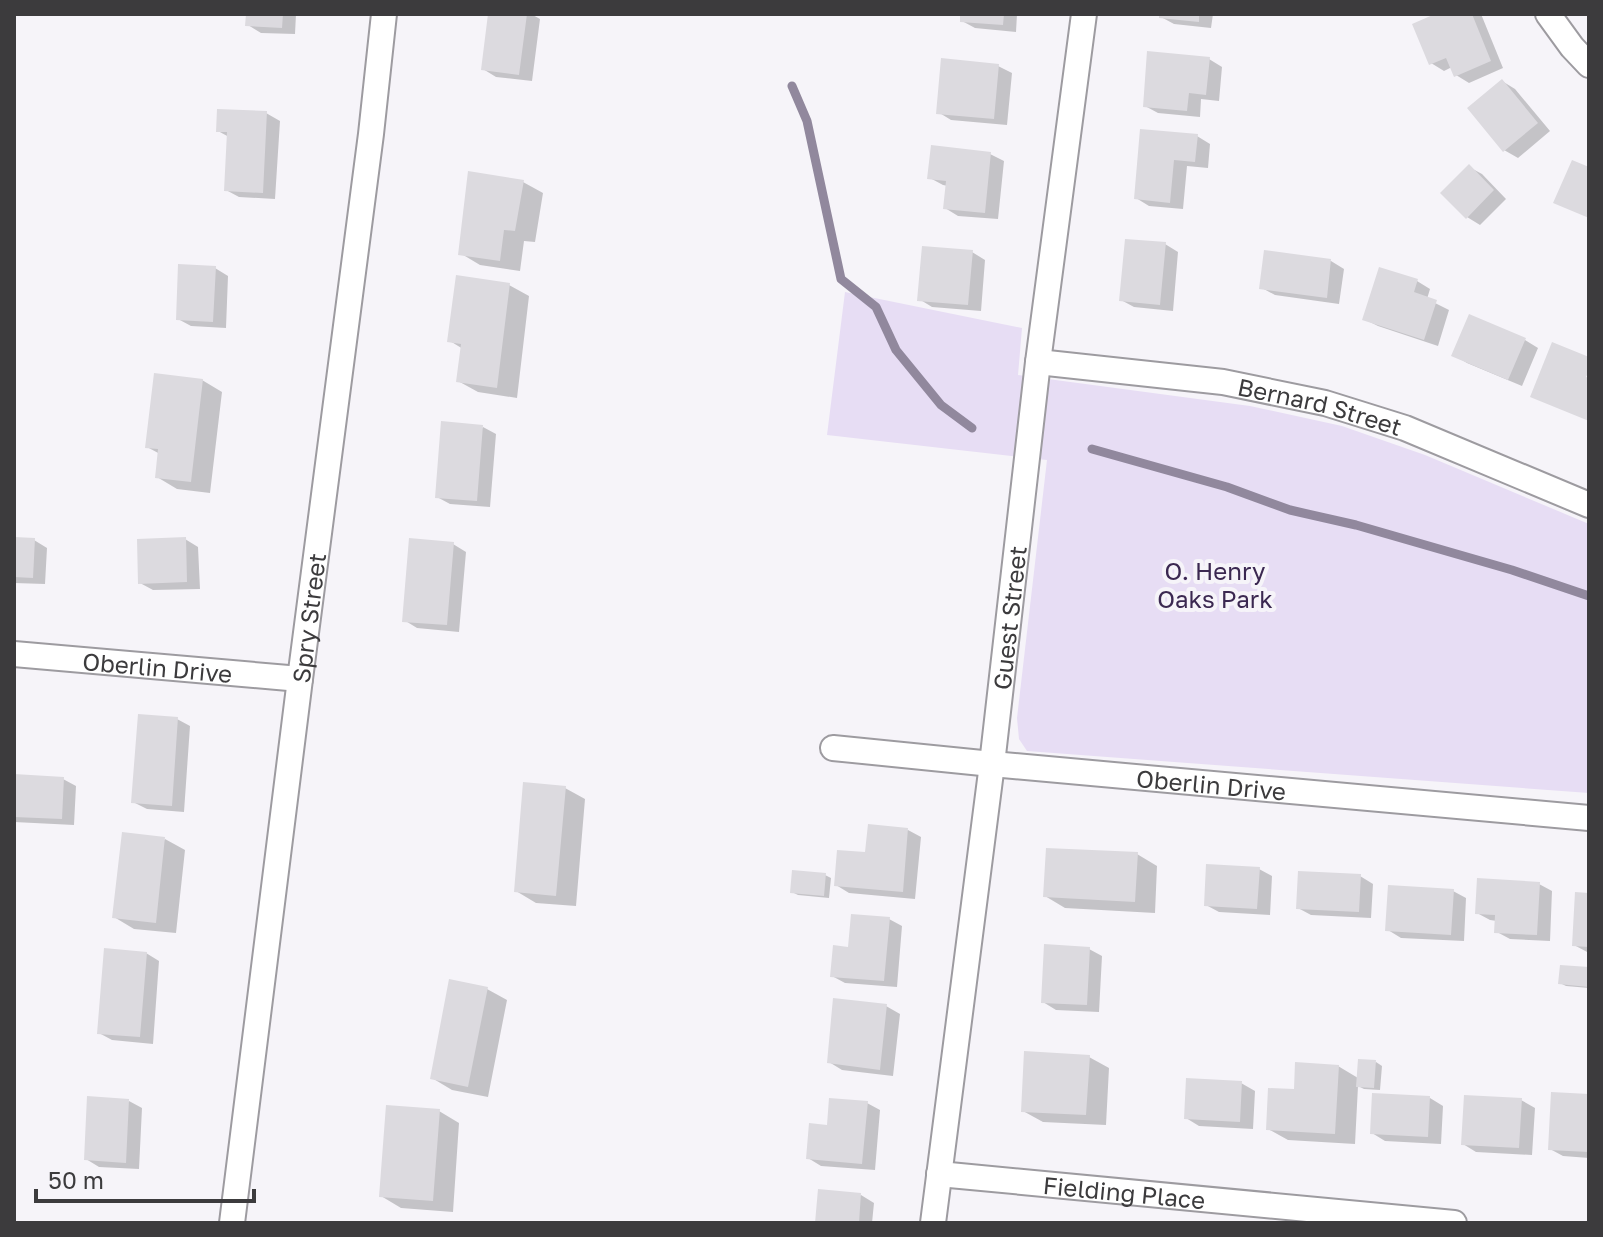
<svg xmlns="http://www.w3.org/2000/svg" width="1603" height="1237" viewBox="0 0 1603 1237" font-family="'Golos Text',sans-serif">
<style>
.green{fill:#e7ddf4}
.shadow{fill:#0003}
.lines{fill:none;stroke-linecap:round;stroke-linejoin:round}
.stream{stroke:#91889d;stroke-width:9}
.building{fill:#dcdadf}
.minor-casing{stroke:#9d9ba0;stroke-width:28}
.minor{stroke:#fff;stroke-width:24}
.labels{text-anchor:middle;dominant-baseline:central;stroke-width:8;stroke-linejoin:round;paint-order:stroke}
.street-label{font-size:24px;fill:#3c3b3d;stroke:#f6f4f9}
.park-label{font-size:24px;fill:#3b2851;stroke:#f6f4f9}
</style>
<rect width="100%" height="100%" fill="#f6f4f9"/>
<path class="green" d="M845,292L1022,328L1018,375L1250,406L1342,426L1425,455L1589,524V793L1027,751L1019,739L1017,718L1047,460L827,435Z"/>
<path class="shadow" d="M248,14H296L295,34L261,33L248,25Z
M490,14H531L540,19L532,81L496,77L483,69Z
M962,14H1017L1016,32L975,28L962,21Z
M1161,14H1213L1211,28L1174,24L1161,17Z
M1440,14H1481L1503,68L1469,83L1456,75L1452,67L1444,71L1431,63Z
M1209,59L1222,67L1219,101L1201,99L1200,117L1158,113L1145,106Z
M998,66L1012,73L1007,125L951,120L938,112Z
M1502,81L1515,89L1550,131L1518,158L1504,150Z
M266,113L280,121L275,199L239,197L226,190L229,137L218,131Z
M1197,136L1210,144L1208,168L1187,166L1183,209L1149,206L1136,198Z
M990,154L1004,161L998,219L958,216L945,208L948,186L943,185L930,178Z
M1469,167L1482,174L1506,199L1480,225L1467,217Z
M523,182L543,193L535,242L524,241L520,271L480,265L460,253Z
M1165,244L1178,252L1173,311L1134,307L1121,300Z
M972,252L985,260L981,311L932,307L919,299Z
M1266,252L1331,261L1344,269L1339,304L1275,295L1262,288Z
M215,268L228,276L226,328L191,326L178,319Z
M1417,281L1430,289L1427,299L1449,310L1438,346L1378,326L1364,319Z
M509,285L529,296L517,398L478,392L458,381L463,349L450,341Z
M1470,317L1525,340L1538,348L1522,386L1467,363L1454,355Z
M202,380L222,392L210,493L177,489L157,477L160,454L147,447Z
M483,427L496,434L490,507L450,504L437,497Z
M14,539L34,540L47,548L45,584L14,583Z
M185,539L198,547L200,589L153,590L140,583Z
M453,544L466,552L459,632L417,628L404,620Z
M177,719L190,726L184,812L147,809L133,802Z
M14,776L63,779L76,786L74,825L14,822Z
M565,788L585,799L576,906L536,903L516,891Z
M908,830L921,837L915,899L849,893L836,885L867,854Z
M165,839L185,850L176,933L134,929L114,917Z
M1137,854L1157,866L1155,913L1065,908L1045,896Z
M1259,869L1272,876L1270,915L1219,912L1206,905Z
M825,875L831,878L829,898L798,895L792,892Z
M1360,876L1373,884L1371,918L1311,915L1298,908Z
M1539,884L1552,891L1550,941L1510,939L1497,932V921L1490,920L1477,913Z
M1453,891L1466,898L1464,941L1401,938L1388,930Z
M1589,895V953L1574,945Z
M889,919L902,926L897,987L845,983L832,976L850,949Z
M1089,949L1102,956L1099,1012L1056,1010L1043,1002Z
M146,953L159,961L153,1044L112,1040L99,1033Z
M1589,969V988L1566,986L1560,983Z
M487,989L507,1000L488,1097L452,1090L432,1078Z
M886,1006L900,1014L893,1076L842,1070L829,1062Z
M1089,1057L1109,1068L1106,1125L1043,1122L1023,1111Z
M1376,1062L1382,1066L1380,1090L1364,1089L1358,1086L1355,1144L1288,1140L1268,1129L1296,1091L1338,1066L1358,1078Z
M1241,1083L1255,1091L1253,1129L1199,1126L1186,1118Z
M1589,1096V1158L1563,1156L1550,1149Z
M1430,1098L1443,1106L1441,1144L1385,1141L1372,1133Z
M1521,1100L1535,1108L1532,1155L1476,1152L1463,1144Z
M129,1101L142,1108L139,1169L99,1167L86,1159Z
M867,1103L880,1110L875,1170L821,1166L808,1158L829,1127Z
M439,1111L459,1123L453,1212L401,1208L381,1196Z
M861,1195L874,1203L872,1223H817Z"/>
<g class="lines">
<path class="stream" d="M792,86L807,121L841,279L876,307L896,350L941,405L972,428
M1092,449L1227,487L1290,510L1356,525L1512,570L1589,596"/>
</g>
<path class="building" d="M246,14H283L282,28L245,26Z
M488,14H527L519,75L481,70Z
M960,14H1004L1003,25L960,22Z
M1159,14H1199V22L1159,18Z
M1435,14H1472L1491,61L1454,77L1446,58L1429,65L1412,24Z
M1147,51L1210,57L1206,95L1189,93L1187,111L1143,107Z
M941,58L999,64L994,119L936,114Z
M1502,79L1538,123L1503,152L1467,108Z
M217,109L267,111L263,193L224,191L227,132H216Z
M1140,129L1198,134L1195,162L1174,160L1170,203L1134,199Z
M931,145L991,152L985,213L943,209L946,181L927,179Z
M1572,160L1589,167V218L1553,203Z
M1469,164L1494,190L1466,219L1440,193Z
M468,171L524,180L515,231L504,230L500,261L458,255Z
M1125,239L1166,242L1160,305L1119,301Z
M922,246L973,250L968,305L917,301Z
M1264,250L1331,259L1327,298L1259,289Z
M178,264L216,266L213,322L176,320Z
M1379,267L1418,279L1414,292L1437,300L1424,340L1362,320Z
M456,275L510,283L497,388L456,382L461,344L447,342Z
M1469,314L1526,338L1508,380L1451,356Z
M1552,342L1589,357V371L1586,377L1589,378V421L1530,397Z
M154,373L203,379L191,482L155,478L158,449L145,448Z
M441,421L483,425L477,501L435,498Z
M14,537L35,538L33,578L14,577Z
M186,537L187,582L138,584L137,539Z
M409,538L454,542L447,625L402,622Z
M138,714L178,717L172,806L131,803Z
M14,774L64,777L62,819L14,817Z
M523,782L566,786L556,896L514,892Z
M868,824L908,828L903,892L834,886L837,850L865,852Z
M122,832L165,837L156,923L112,918Z
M1046,848L1138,852L1135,902L1043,897Z
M1206,864L1260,867L1257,909L1204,906Z
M792,870L826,873L824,896L790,893Z
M1298,871L1361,874L1359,912L1296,909Z
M1477,878L1540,882L1537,935L1494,933L1495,915L1475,914Z
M1388,885L1454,889L1451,935L1385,931Z
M1575,892L1589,893V947L1572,946Z
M851,914L890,917L884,981L830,977L833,945L848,947Z
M1044,944L1090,947L1087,1005L1041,1003Z
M104,948L147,952L140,1037L97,1034Z
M1560,965L1589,967V987L1558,984Z
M449,979L488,987L468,1087L430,1079Z
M833,998L887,1004L880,1070L827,1063Z
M1024,1051L1090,1055L1086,1115L1021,1112Z
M1358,1059L1376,1060L1374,1088L1356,1087Z
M1295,1062L1339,1065L1335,1134L1266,1130L1268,1088L1294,1089Z
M1186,1078L1242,1081L1240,1122L1184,1119Z
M1551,1092L1589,1094V1152L1548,1150Z
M1372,1093L1430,1096L1428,1137L1370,1134Z
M1464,1095L1522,1098L1519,1148L1461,1145Z
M87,1096L129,1099L126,1163L84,1160Z
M829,1098L868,1101L862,1164L806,1159L809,1123L827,1125Z
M386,1105L440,1109L433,1201L379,1197Z
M818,1189L861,1193L859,1223H815Z"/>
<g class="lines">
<defs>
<g id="minor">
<path d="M1548,14L1572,47L1589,65"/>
<path id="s1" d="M1038,362L1223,382L1325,403L1405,428L1589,505"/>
<path id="s2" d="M14,654L300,679"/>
<path id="s3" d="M833,748L992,764L1589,818"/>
<path id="s4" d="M939,1174L1454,1223"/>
<path id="s5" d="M232,1223L300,679L371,134L384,14"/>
<path id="s6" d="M933,1223L992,764L1038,362L1084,14"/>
</g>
</defs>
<use href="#minor" class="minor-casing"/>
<use href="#minor" class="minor"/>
</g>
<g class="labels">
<g class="street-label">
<text stroke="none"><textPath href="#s1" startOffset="286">Bernard Street</textPath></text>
<text stroke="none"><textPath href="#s5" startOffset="610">Spry Street</textPath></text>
<text stroke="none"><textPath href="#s6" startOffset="610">Guest Street</textPath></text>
<text stroke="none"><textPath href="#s2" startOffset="144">Oberlin Drive</textPath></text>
<text stroke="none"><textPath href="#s3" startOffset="380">Oberlin Drive</textPath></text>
<text stroke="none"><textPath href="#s4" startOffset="186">Fielding Place</textPath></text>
</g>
<g class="park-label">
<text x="1215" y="570">O. Henry<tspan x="1215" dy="28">Oaks Park</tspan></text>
</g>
</g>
<rect width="1603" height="1237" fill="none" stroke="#3c3b3d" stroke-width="32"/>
<path d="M36 1189v12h218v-12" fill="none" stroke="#3c3b3d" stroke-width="4"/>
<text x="48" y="1189" font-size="24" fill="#3c3b3d" stroke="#f6f4f9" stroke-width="6" paint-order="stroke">50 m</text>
</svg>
